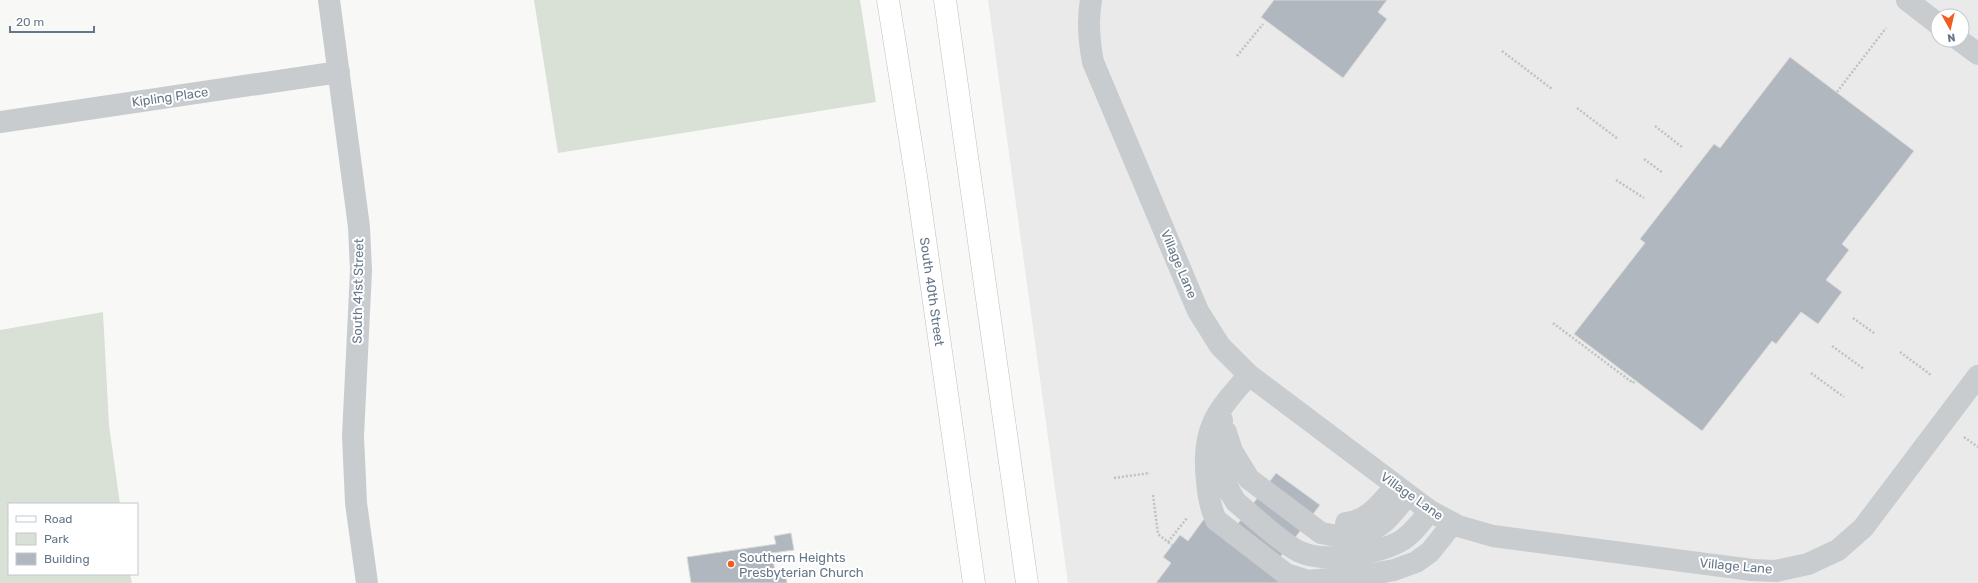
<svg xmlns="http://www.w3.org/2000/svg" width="1978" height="583" viewBox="0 0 1978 583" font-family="Rubik,sans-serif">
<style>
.built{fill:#e9eae9;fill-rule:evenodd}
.green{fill:#d9e1d6}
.building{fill:#b0b7be;stroke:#dadad8}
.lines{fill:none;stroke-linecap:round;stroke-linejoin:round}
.major-casing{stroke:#bbbfc3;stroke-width:23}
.path{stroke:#bfc2c4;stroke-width:2.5;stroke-dasharray:2 2;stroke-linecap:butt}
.minor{stroke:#c8cccf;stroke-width:22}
.major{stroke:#fff;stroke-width:22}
.poi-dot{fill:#f05d1f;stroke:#fff;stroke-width:1.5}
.labels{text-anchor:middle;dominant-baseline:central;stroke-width:4;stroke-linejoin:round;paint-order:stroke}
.street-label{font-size:13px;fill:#657789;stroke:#fff}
.poi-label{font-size:13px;fill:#657789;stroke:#fff;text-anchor:start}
</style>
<rect width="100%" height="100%" fill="#f8f9f6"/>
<path class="built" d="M988,0H1978V583H1068ZM1938,16H1962V40H1938Z"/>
<path class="green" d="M534,0H860L876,102L558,153Z
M103,312L109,425L120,504H9V574H130L132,583H0V330Z"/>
<path class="building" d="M1274,0H1387L1378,12L1387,19L1343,78L1261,17Z
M1790,57L1914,151L1842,244L1849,250L1826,280L1842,292L1818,324L1801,312L1776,344L1772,341L1702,431L1574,334L1645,243L1640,239L1714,144L1720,148Z
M1276,473L1320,505L1271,569L1228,537Z
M1204,519L1289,583H1156L1171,563L1163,557L1180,535L1188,541Z
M791,533L794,550L772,553L775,572L785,570L787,583H691L687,557L776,544L774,536Z"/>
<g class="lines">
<defs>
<g id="major">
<path id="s1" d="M888,0L916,176L974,583"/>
<path d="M945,0L1027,583"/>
</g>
</defs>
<use href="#major" class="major-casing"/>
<path class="path" d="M1502,51L1552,89
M1237,56L1263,24
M1837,92L1886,28
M1577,108L1618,139
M1655,126L1682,147
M1644,159L1663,173
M1616,180L1644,198
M1853,318L1874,333
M1553,323L1633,383L1635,380
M1832,346L1864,369
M1900,352L1931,375
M1811,373L1844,397
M1964,437L1978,447
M1114,478L1150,473
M1153,495L1158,534L1168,542L1187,518
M1168,542L1172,545"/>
<path class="minor" d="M329,0L359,227L361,271L353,436L356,503L367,583
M1091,0C1087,22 1089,41 1093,62L1198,311L1220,346L1249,375L1430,511L1458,526L1493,536L1752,570L1776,571L1808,564L1838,550L1855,535L1863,528L1978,376
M1907,0L1938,24
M1959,40L1978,54
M0,122L339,72
M1249,375C1216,412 1201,429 1207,481C1208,495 1210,507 1216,520L1286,574L1308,581L1368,575L1394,570L1416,562L1430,552L1453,523
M1222,420C1219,449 1219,478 1236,502C1253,516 1279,541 1298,551C1323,564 1376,554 1399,542C1412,535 1421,522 1430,511
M1226,432L1232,451L1249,479L1321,533C1341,538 1366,537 1383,523C1392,515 1400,504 1408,495
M1346,523C1370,520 1380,503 1396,486"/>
<use href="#major" class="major"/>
</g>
<circle class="poi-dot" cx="731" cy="564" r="4"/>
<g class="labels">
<g class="street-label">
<text transform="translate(170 97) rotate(-8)">Kipling Place</text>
<text transform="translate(1179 264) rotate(67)">Village Lane</text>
<text transform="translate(358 291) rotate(-89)">South 41st Street</text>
<text stroke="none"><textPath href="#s1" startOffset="295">South 40th Street</textPath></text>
<text transform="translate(1412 496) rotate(35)">Village Lane</text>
<text transform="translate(1736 566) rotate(5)">Village Lane</text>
</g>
<g class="poi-label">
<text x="739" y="557">Southern Heights<tspan x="739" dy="15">Presbyterian Church</tspan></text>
</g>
</g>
<rect x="8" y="503" width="130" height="72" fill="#ffffff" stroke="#c1c9d0"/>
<rect x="16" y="516" width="20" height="6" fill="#ffffff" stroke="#c1c9d0"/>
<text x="44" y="523" font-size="12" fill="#657789">Road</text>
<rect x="16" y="533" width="20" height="12" fill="#d9e1d6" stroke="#c1c9d0"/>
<text x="44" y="543" font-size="12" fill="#657789">Park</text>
<rect x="16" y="553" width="20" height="12" fill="#b0b7be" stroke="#c1c9d0"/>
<text x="44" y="563" font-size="12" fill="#657789">Building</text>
<g transform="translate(1950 28) rotate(172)"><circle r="19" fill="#ffffff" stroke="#c1c9d0"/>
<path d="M0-3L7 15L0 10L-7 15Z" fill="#f05d1f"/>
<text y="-6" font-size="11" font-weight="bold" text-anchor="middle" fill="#657789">N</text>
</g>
<path d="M10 26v6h84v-6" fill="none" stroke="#657789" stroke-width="2"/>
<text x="16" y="26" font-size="12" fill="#657789" stroke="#ffffff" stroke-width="3" paint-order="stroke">20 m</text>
</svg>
